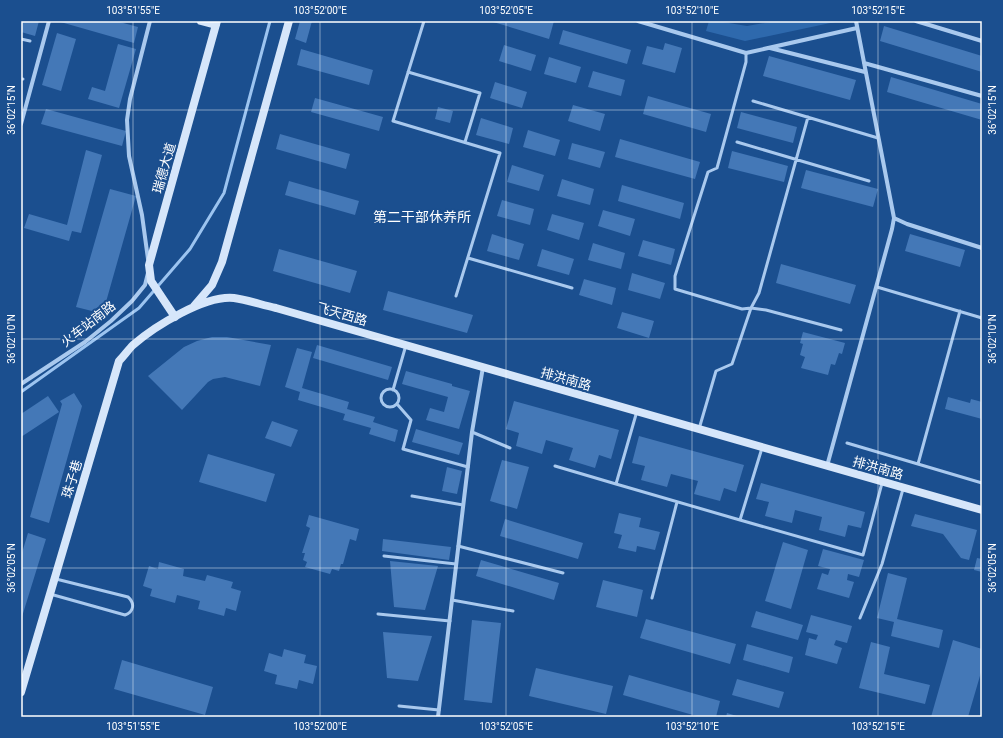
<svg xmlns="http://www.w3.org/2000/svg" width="1003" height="738" viewBox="0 0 1003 738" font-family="Roboto,'Noto Sans SC',sans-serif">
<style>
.green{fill:#2e69ad}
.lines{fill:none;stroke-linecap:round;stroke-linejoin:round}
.stream{stroke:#9cc4f0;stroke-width:3}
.building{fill:#4478b7}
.lane{stroke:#a9c9ee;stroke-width:3}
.street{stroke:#a9c9ee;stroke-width:4}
.secondary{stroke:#d6e6fa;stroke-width:8}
.ticks{fill:none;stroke:#fff;stroke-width:1;stroke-opacity:0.45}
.labels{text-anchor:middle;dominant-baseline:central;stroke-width:4;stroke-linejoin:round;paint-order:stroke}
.street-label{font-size:13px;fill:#fff;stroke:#1b4f8f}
.neighbourhood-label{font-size:14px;fill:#fff;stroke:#1b4f8f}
.neatline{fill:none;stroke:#fff;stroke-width:1.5}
.ticks-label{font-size:10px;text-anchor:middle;fill:#fff}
</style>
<rect width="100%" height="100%" fill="#1b4f8f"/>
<path class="green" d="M709,21H717L747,26L776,21H834L835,22L745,41L706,31Z"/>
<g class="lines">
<path class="stream" d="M21,392L139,308L190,249L224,193L270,21"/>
</g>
<path class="building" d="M21,21H39L35,36L21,32Z
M57,21H116L138,27L134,43Z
M300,21H312L306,43L295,39Z
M490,21H554L549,39Z
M884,26L982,56V72L880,41Z
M563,30L631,50L627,64L559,44Z
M57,33L76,39L61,91L42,85Z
M665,43L682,48L675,73L642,64L647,46L663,50Z
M118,44L136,49L119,108L88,99L92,87L105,91Z
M504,45L536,55L531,71L499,61Z
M301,49L373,70L369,85L297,65Z
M769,56L856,80L850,100L763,76Z
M549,57L581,67L576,83L544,74Z
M593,71L625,80L621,96L588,87Z
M891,77L982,104V120L887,92Z
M495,82L527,92L522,108L490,98Z
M648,96L711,114L706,132L643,114Z
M315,98L383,117L379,131L311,112Z
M573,105L605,114L600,131L568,121Z
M438,107L453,111L450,123L435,119Z
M46,109L126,131L122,146L41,124Z
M741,112L797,127L793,143L737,128Z
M481,118L513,128L509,144L476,135Z
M528,130L560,140L555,156L523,147Z
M280,134L350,154L346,169L276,149Z
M620,139L700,162L695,179L615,157Z
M572,143L605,152L600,168L568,159Z
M86,150L102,155L81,233L72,231L69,241L24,228L29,214L67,225Z
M732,151L788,166L784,182L728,168Z
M512,165L544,175L539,191L507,182Z
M806,170L878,189L873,207L801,188Z
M562,179L594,189L590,205L557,196Z
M289,181L359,201L355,215L285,195Z
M622,185L684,203L680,219L618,201Z
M110,189L136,196L106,302L92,311L76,307Z
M502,200L534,209L530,225L497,216Z
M603,210L635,219L630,236L598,226Z
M552,214L584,223L579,240L547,230Z
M492,234L524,244L519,260L487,251Z
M910,234L965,250L960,267L905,251Z
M643,240L675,249L671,265L638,256Z
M593,243L625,253L621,269L588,260Z
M279,249L357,271L350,293L273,271Z
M542,249L574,259L569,275L537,266Z
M781,264L856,285L850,304L776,283Z
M632,273L665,283L660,299L628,290Z
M584,279L616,288L612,305L579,295Z
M388,291L473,315L467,333L383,310Z
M622,312L654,321L649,338L617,328Z
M803,332L845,343L842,354L839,353L835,365L831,364L828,375L801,368L805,357L800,355L803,344L800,343Z
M212,337H227L271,345L260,386L225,377L213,379L208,382L182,410L148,376L184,347L197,341Z
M317,345L392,367L388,380L313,358Z
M297,348L312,352L302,388L349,402L347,409L375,417L373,422L398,430L395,442L369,434L371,428L343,420L345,414L298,400L300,392L285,387Z
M406,371L452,384V386L470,391L459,429L426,420L430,408L444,412L448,397L402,384Z
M74,393L82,406L49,523L30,517L62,404L60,401Z
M48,396L59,412L21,437V414Z
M948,397L970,403L971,399L982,402V419L945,409Z
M514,401L619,430L611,459L599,455L595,468L569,460L573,448L546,440L542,454L516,446L519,433L506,429Z
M272,421L298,430L291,447L265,438Z
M416,429L463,443L459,455L412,442Z
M639,436L744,465L736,492L724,488L720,501L694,494L698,481L671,474L667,487L641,480L645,466L632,463Z
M208,454L275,474L266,502L199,482Z
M502,460L529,467L517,509L490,501Z
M447,467L462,471L457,494L442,491Z
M761,483L865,512L861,528L848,525L845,537L819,530L822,517L795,510L792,523L765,516L769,502L756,499Z
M619,513L641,518L639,527L660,532L655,550L637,546L636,552L618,548L622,535L614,533Z
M915,514L977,530L969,560L961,558L943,534L911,526Z
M309,515L359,529L356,541L350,539L343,564H341L339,571L332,569L330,574L305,567L307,562L303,560L305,553H302L310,528L306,526Z
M505,519L583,543L578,559L500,536Z
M28,533L46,539L21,620V556Z
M383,539L451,547L449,560L382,551Z
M783,542L808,550L791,609L765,601Z
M823,549L864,560L859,577L848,574L847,580L854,582L849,598L817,589L822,573L828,575L830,569L818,566Z
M977,558L982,559V572L974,570Z
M481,560L559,583L554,600L476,576Z
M390,561L438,566L425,610L394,607Z
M159,562L184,569L183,576L205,581L207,575L233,582L231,588L241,591L236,611L226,608L224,616L198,609L200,601L177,595L175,603L150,596L152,589L143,586L149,566L158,569Z
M888,573L907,578L897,619L943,630L939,648L891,636L894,622L877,618Z
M603,580L643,590L637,617L596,607Z
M756,611L803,625L798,640L751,627Z
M811,615L852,626L847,643L836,640L834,645L842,648L837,664L805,655L809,638L816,640L818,635L806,632Z
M646,619L736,644L730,664L640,638Z
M472,620L501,623L492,703L464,700Z
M383,632L432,636L418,681L387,678Z
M953,640L982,649V669L968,717H931Z
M871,642L890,647L884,674L930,685L925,704L859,688Z
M747,644L793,657L789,673L743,660Z
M284,649L306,655L304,663L317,666L313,684L299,680L297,689L275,684L277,675L264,671L269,653L282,657Z
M122,660L213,687L205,715L114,689Z
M536,668L613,686L606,714L529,696Z
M629,675L720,701L716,717H700L623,695Z
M737,679L784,692L779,708L732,695Z
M727,713L740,717H726Z"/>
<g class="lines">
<path class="lane" d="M424,21L393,121L500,153L456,296
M21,39L30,41
M746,53V62L717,168L708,172L675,276V289L742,309L751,308L766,310L841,330
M408,72L480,93L465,142
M21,79H23
M753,101L878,138
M737,142L869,181
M468,258L572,288
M877,287L982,318
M381 398a9 9 0 1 1 18 0a9 9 0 1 1-18 0Z
M393,390L406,345
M397,404L411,420L403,449L468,467
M699,429L716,371L732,364L751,308L759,293L808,117
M472,432L510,448
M847,443L982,483
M918,464L960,311
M555,466L616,484L637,411
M616,484L740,520L762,448
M412,496L463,505
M740,520L863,555L882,483
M458,546L563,573
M384,556L456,564
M50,594L125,615C134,612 135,603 128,597L56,579
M652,598L677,502
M452,600L513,611
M378,614L450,621
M860,618L882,564L903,489
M399,706L439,710"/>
<path class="street" d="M638,21L746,53L857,28
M916,21L982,41
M770,48L865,72
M864,63L982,96
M21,124L49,21
M894,218L907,224L982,248
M148,259L142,215L129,156L127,120L130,99L150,21
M21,384L85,342L111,321L132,301L145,285L148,273
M827,466L886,251L892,229L894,218L856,21
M438,717L472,432L483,367"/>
<path class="secondary" d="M201,21L216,25
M194,306L212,285L222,262L289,21
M175,317L151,281L149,265L217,21
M21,692L119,361C124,356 128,350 133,345C155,326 205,295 234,298C248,300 262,305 276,308L982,510"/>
</g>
<path class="ticks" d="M133,21V717M320,21V717M506,21V717M692,21V717M878,21V717M21,110H982M21,339H982M21,568H982"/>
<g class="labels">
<g class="street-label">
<text transform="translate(164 168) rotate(-74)">瑞德大道</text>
<text transform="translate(342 314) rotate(16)">飞天西路</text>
<text transform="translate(88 324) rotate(-38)">火车站南路</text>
<text transform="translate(566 379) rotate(16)">排洪南路</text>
<text transform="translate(878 468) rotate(16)">排洪南路</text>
<text transform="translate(72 479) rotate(-73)">珠子巷</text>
</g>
<g class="neighbourhood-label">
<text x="422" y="217">第二干部休养所</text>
</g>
</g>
<rect width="1003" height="738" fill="none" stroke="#1b4f8f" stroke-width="44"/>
<rect x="22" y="22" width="959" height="694" class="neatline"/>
<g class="ticks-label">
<text x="133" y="14">103°51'55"E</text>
<text x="320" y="14">103°52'00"E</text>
<text x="506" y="14">103°52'05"E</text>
<text x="692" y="14">103°52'10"E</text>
<text x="878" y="14">103°52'15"E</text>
<text transform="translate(11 110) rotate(-90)" y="4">36°02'15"N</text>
<text transform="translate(992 110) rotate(-90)" y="4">36°02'15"N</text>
<text transform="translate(11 339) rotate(-90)" y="4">36°02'10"N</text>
<text transform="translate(992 339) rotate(-90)" y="4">36°02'10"N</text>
<text transform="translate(11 568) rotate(-90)" y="4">36°02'05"N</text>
<text transform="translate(992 568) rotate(-90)" y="4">36°02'05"N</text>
<text x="133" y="730">103°51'55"E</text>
<text x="320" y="730">103°52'00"E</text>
<text x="506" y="730">103°52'05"E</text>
<text x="692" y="730">103°52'10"E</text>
<text x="878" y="730">103°52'15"E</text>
</g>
</svg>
